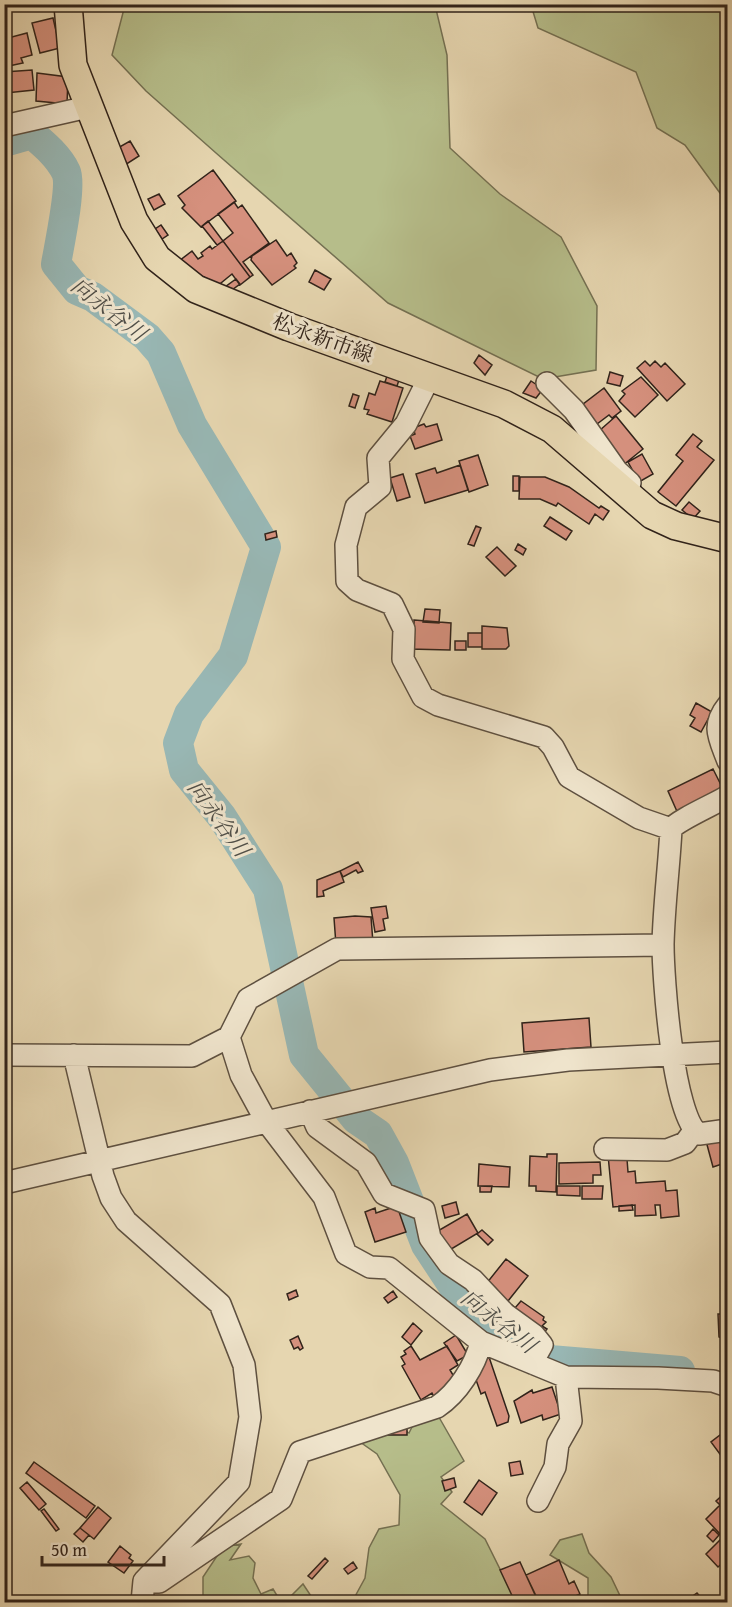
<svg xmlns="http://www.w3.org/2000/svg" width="732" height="1607" viewBox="0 0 732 1607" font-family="'Gentium Book Plus','Noto Serif JP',serif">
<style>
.green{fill:#b6bd8a;stroke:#747052;stroke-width:1.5}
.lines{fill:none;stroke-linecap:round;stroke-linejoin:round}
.river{stroke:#98b7b4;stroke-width:30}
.building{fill:#d5907d;stroke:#31231a;stroke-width:1.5}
.minor-casing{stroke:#5e5040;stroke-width:24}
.major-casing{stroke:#31231a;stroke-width:30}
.minor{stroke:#efe4cc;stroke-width:21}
.major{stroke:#e6d6b0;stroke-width:27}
.labels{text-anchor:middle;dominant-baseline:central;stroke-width:6;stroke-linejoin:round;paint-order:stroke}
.street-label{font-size:21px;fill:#31231a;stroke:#efe4cc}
.water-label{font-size:22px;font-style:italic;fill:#504f48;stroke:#efe4cc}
</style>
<rect width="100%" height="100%" fill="#e6d6b0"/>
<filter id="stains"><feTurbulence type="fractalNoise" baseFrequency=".00333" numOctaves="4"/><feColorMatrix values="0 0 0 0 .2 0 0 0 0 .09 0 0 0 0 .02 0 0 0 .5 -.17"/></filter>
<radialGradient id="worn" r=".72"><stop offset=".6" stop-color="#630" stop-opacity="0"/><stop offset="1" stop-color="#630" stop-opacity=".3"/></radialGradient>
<path class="green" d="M125,5H435L447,55L450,148L500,194L561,237L597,306L596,370L543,379L388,303L216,153L146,91L112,55Z
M531,5H727V195L720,193L685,145L657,128L636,72L538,28Z
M436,1412L464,1461L441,1477L452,1492L441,1504L485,1539L502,1573L523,1602H352L365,1578L369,1548L379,1529L399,1525L400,1495L377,1454L353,1437L394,1423L409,1433L416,1419Z
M582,1534L589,1553L611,1577L623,1602H572L588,1597V1578L550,1555L560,1540Z
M241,1544L230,1560L249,1556L255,1563L253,1578L261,1594L273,1589L281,1602H203V1577L223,1547Z
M303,1584L315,1602H285Z"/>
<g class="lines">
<path class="river" d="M4,142L32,134C45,145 59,157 66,172C72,185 59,247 56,264L77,290L93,297L147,337L161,353L192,425L266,547L233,656L189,714L178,743L184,770L222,817L268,889L304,1055L356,1119L378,1134L394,1163L426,1245L453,1286L496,1325L550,1360L680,1371"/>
</g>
<path class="building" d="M53,18L60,48L40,53L32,23Z
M27,33L32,55L21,58L23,63L4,67V39Z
M32,70L34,90L6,93L4,72Z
M37,73L68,77L67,104L36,101Z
M130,141L139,156L125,165L116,149Z
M213,170L236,201L201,227L182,208L185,205L178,196Z
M159,194L165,204L154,210L148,199Z
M234,202L238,208L242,205L269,243L243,262L253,275L250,277L223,241L233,233L218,214Z
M208,221L223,241L217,245L202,226Z
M161,225L168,235L162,239L155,229Z
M276,240L287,256L291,253L297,263L294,266L296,268L272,285L251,260L252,256Z
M223,241L250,277L240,285L232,274L216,287L204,277L199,280L179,261L192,251L198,259L203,256L201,253L210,246L212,249Z
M315,270L331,279L324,290L309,282Z
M236,279L240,284L229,292L225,287Z
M479,355L492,365L485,375L474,363Z
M645,361L650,366L655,361L661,367L665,363L685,384L667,401L637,368Z
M610,372L623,376L620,386L607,383Z
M387,376L399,380L397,386L385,382Z
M641,377L658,395L635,417L619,401L625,394L622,391Z
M380,381L403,388L392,422L367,414L369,410L364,409L369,393L375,395Z
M531,381L543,389L536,398L523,393Z
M604,388L621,411L612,418L609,415L593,427L578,408Z
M353,394L359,396L355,408L349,406Z
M616,416L643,449L622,466L615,458L619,455L599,431Z
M424,424L426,427L437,424L442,440L415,449L410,436L415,434L413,428Z
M693,434L702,441L697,447L714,460L676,506L658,492L683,461L676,455Z
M642,454L653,474L639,482L628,462Z
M478,455L488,485L469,492L459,461Z
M460,465L468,490L425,503L416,474L435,468L437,473Z
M403,474L410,497L397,501L390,478Z
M513,476H519V491H513Z
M520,477H545L569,487L599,508L601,506L609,511L603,520L595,514L589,524L558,503L556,506L540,499H519Z
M689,502L700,511L693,519L682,510Z
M550,517L572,531L566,540L544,526Z
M476,526L481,528L474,546L468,544Z
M276,531L277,537L266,540L265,534Z
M518,544L526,549L523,555L515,550Z
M497,547L516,566L505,576L486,557Z
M425,609L440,610L439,623L423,622Z
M414,620L451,623L450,650L409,649V622L414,623Z
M482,626L507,628L509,646L506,649H482Z
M468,633H482V647H468Z
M455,641H466V650H455Z
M696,703L712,712L701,732L690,726L695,718L690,715Z
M713,769L724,791L679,816L668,791Z
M358,862L363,871L358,873L356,870L343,877L340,871Z
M340,871L344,882L323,891L324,896L317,897V880Z
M386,906L388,918L383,919L385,930L375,932L371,908Z
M355,916L371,917L373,943L336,945L334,918Z
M589,1018L591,1047L524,1052L522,1023Z
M723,1136L728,1162L713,1167L706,1141Z
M547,1154H557L556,1192L536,1191V1186H529L530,1156L547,1157Z
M608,1155L627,1159L628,1172L635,1171L636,1183L665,1181L666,1191L677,1190L679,1216L661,1218L660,1205H655L656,1215L635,1216V1205L613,1207Z
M600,1162L601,1175H593V1183L559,1184V1163Z
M479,1164L510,1167L509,1187L478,1186Z
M480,1186H492L491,1192H480Z
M557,1186H580V1196L557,1195Z
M582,1186H603L602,1199H582Z
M456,1202L459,1214L445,1218L442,1206Z
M632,1205L633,1210L619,1211V1206Z
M397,1206L406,1232L375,1242L365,1212L375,1208L376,1213Z
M467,1214L478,1233L448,1251L436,1232Z
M482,1230L493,1240L488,1245L477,1234Z
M506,1259L528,1276L504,1306L482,1289Z
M296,1290L298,1296L289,1300L287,1294Z
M393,1291L397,1297L388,1303L384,1298Z
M521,1301L544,1317L543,1320L546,1322L542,1326L547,1329L542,1335L507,1311L512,1305L515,1308Z
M718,1314H728V1340L719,1337Z
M413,1323L422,1331L411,1345L402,1337Z
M456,1335L468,1355L457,1361L444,1343Z
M298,1336L303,1348L300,1350L298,1347L294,1349L290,1340Z
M411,1346L420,1360L447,1346L458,1365L450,1370L456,1380L434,1397L432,1393L421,1400L402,1366L405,1364L401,1357L406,1354L404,1351Z
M489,1357L509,1416L508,1422L497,1426L485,1392L481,1394L475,1377L477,1362Z
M552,1387L561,1414L543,1420L542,1415L521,1423L514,1401L532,1390L533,1393Z
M386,1424H407V1435H386Z
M720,1435L728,1444V1459L725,1461L711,1442Z
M520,1461L523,1474L511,1476L509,1463Z
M34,1462L95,1506L86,1518L26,1473Z
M454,1478L456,1487L445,1491L442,1481Z
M479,1480L497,1493L482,1515L464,1502Z
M27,1482L46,1504L39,1510L20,1488Z
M728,1490V1528L721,1535L706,1519L720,1505L716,1501Z
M98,1507L111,1518L94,1539L80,1528Z
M44,1509L59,1529L56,1531L41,1511Z
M80,1528L89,1535L83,1542L74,1534Z
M713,1529L719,1535L713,1542L707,1536Z
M724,1536L728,1539V1558L718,1567L706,1554Z
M120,1546L131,1555L129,1558L133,1561L124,1573L108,1562Z
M325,1558L328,1561L312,1579L308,1576Z
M559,1560L569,1584L574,1581L580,1594L562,1602H539L526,1575Z
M353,1562L357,1568L348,1574L344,1569Z
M520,1562L536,1597L523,1602H515L500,1570Z
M697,1593L705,1602H693L690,1598Z"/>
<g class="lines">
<defs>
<path id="minor" d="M4,126L88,107
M430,376L406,424L378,458L380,487L356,507L346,545L347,581L357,590L392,604L404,629L403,659L423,697L438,705L544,737L553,747L569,777L639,818L671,829
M547,383L574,410L617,471L630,483
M728,705C711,726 719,737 728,761
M728,796C715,804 678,820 671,829C669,867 664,905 663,944C663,977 673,1118 699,1134L728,1130
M229,1037L241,1075L266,1121L324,1197L346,1254L370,1267L389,1268L481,1342L566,1377L658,1378L713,1381L728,1386
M4,1055L192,1056L229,1037L248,999L337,949L663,945
M74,1055L103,1176L111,1198L126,1221L220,1304L244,1365L250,1417L239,1482L144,1581L142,1602
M310,1111L317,1127L366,1163L384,1194L424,1210L430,1238L449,1264L473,1280L505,1314L534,1335L542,1345L532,1363
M605,1149L667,1150L685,1143L694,1131
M4,1183L490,1070L568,1060L728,1052
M538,1501L555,1467L558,1444L571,1421L566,1377
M147,1581L159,1582L281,1499L300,1452L437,1407C458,1393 475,1366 481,1342"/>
<path id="major" d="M68,4L73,65L134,221L157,258L196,289L289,327L504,404L552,429L652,515L676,526L728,539"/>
</defs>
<use href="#minor" class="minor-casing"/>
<use href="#major" class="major-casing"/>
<use href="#minor" class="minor"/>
<use href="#major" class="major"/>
</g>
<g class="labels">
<g class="street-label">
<text transform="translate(323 338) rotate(20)">松永新市線</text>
</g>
<g class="water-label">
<text transform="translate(109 309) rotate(38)">向永谷川</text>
<text transform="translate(219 818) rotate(54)">向永谷川</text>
<text transform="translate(499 1321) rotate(38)">向永谷川</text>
</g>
</g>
<rect width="732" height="1607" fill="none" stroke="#e6d6b0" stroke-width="24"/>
<rect x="6" y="6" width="720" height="1595" fill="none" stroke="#31231a" stroke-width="3"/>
<rect x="12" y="12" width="708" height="1583" fill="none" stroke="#31231a" stroke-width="1.5"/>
<path d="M42 1556v9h122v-9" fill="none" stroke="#31231a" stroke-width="3"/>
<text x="51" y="1556" font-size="18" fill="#31231a" stroke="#efe4cc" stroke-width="4.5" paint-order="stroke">50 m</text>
<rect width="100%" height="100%" filter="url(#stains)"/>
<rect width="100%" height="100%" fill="url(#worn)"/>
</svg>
